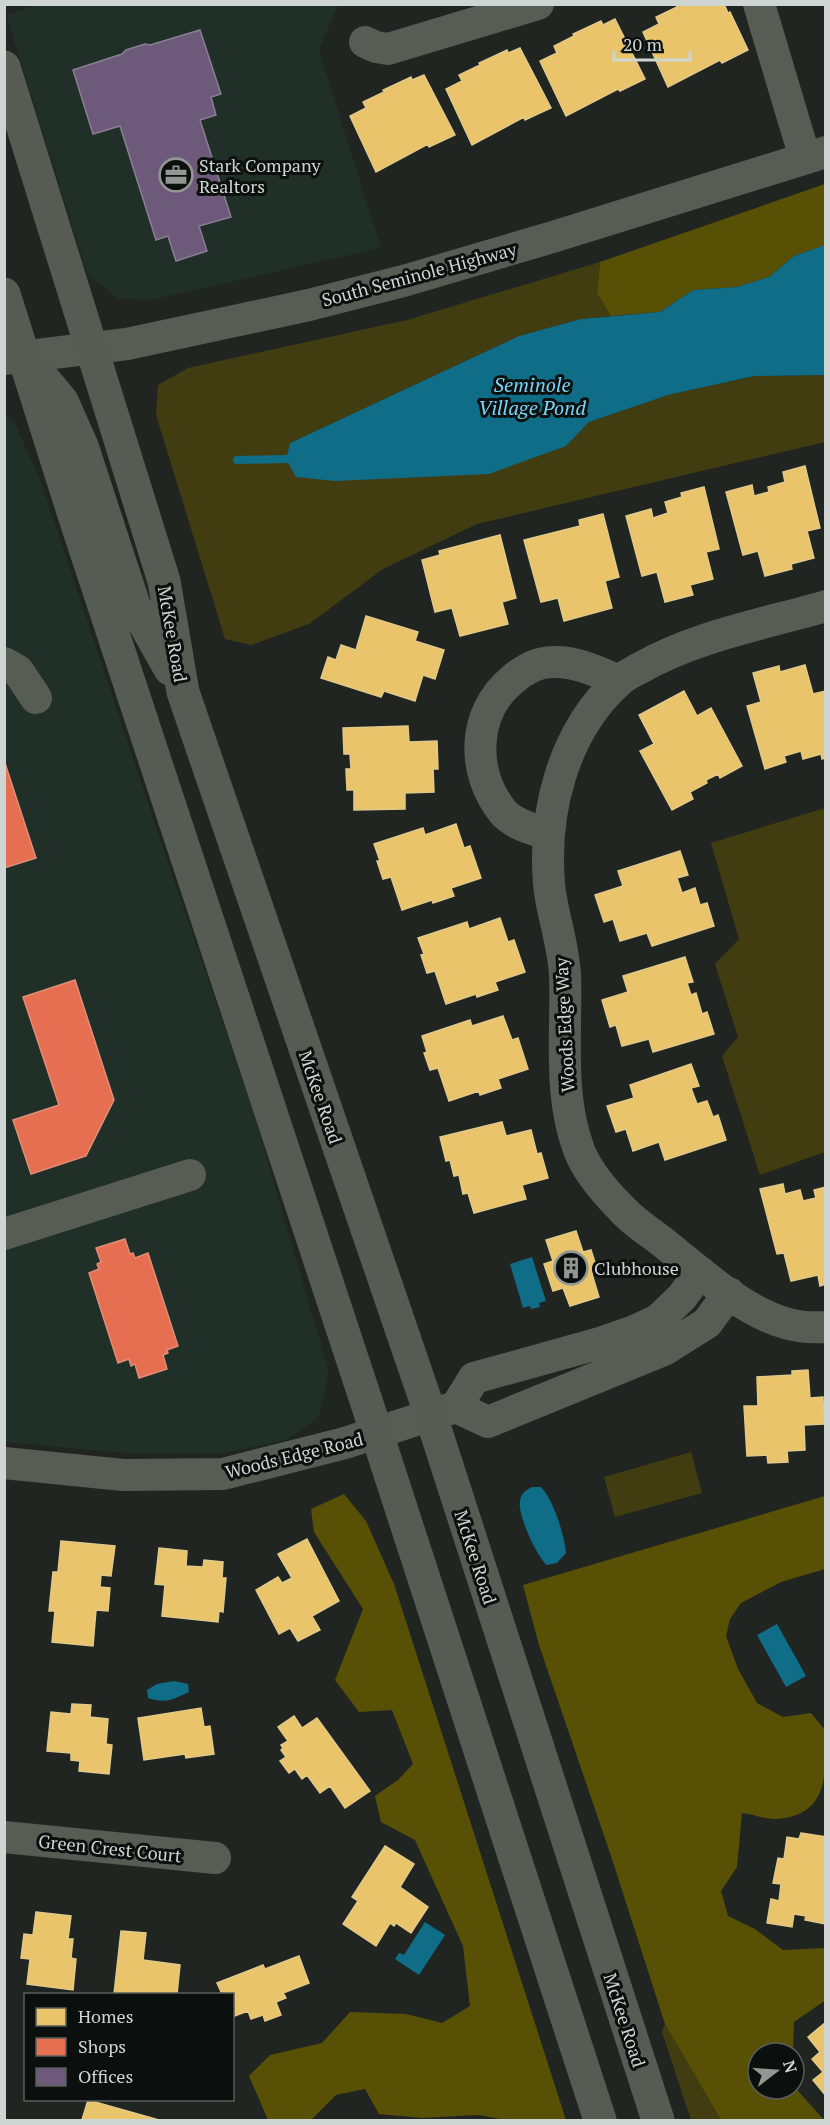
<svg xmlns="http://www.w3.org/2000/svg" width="830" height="2125" viewBox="0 0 830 2125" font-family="'PT Serif',serif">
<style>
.built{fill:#202f27}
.green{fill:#423d11}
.forest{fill:#585105}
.water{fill:#0f6d88}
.homes{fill:#e9c46a;stroke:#e1c989;stroke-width:1.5}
.shops{fill:#e76f51;stroke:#e08e78;stroke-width:1.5}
.offices{fill:#6d597a;stroke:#8a7e94;stroke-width:1.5}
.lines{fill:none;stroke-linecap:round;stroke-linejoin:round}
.stream{stroke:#0f6d88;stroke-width:8}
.minor{stroke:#575c54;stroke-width:32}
.major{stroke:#565c54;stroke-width:33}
.labels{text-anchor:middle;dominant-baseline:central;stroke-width:6;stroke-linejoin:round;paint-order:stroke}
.poi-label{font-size:18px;fill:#cfd5d2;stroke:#0b0f0d;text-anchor:start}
.street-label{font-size:18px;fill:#cfd5d2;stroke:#0b0f0d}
.water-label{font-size:20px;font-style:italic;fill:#79d5f7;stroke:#0b0f0d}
</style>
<rect width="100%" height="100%" fill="#202522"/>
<path class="built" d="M39,4L338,5L319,50L381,248L150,300L117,298L87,273L6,15Z
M4,414L13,419L42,485L148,804L252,1108L329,1372L319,1417L286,1440L224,1453L136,1454L5,1442Z"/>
<path class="green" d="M600,262L597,293L611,316L581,319L519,336L290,443L286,459L566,446L589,422L668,395L754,376L825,375V442L477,524L383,569L309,624L251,645L225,639L156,415L158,385L188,368L407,320Z
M825,808V1152L760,1175L722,1056L738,1037L715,964L739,939L711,843Z
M691,1452L702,1493L615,1517L604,1477Z
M665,2024L721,2120H691L662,2032Z"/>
<path class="forest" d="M825,184V245L794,256L769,277L737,287L693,290L660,312L611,316L597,293L600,262Z
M344,1494L366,1521L394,1584L566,2120H507L478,2115L422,2118L379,2114L365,2089L336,2095L311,2120H268L249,2076L270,2055L322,2043L350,2012L406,2014L442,2023L470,2006L463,1946L415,1840L381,1822L375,1796L398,1780L413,1764L392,1710L359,1712L335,1680L363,1609L314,1532L311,1509Z
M825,1496V1569L781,1582L741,1603L730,1619L726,1636L738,1669L757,1703L783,1717L811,1713L825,1730C826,1773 830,1816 775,1819C764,1819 752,1814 742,1813L737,1867L721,1891L728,1916L755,1929L783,1950L825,1948V2003L823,2002L794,2022L793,2053H758V2089H794V2067L798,2091L824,2120H721L665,2024L612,1859L539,1645L523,1585Z"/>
<path class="water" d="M825,245V375L754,376L668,395L589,422L566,446L489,474L335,481L296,477L286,459L290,443L519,336L581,319L660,312L693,290L737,287L769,277L794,256Z
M532,1257L546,1301L539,1303L540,1307L531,1309L530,1306L523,1308L510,1264Z
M532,1487H541C554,1501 564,1534 566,1553L557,1563L547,1565C537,1557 517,1514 520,1501C521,1493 525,1491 532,1487Z
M777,1624L806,1676L786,1687L757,1635Z
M174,1681L188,1684L189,1692C173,1699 167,1704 148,1698L147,1690L157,1684Z
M425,1922L445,1935L419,1975L395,1959L399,1953L404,1955Z"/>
<path class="homes" d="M677,4H724L728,13L730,12L748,50L722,63L720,60L668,87L643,32L659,24L656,17L677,7Z
M615,19L645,79L620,91L618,89L566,116L540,61L557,53L554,46L574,36L573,34L601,21L603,25Z
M520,48L551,108L525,120L524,117L472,145L446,89L462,81L459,75L480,65L479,63L507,50L508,53Z
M424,75L455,135L429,147L428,144L376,172L350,116L366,108L363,102L384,92L383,90L411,77L412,80Z
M805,466L820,528L807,531L814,558L791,564L792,569L765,576L758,551L743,555L726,492L752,485L754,496L769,492L768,487L785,482L783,472Z
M704,487L719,549L706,552L713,579L690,585L693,595L665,602L657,572L642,576L626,516L651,509L653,518L668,513L665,502L682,497L681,493Z
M603,514L619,577L605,581L612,608L564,621L558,598L541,602L524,540L580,526L579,520Z
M500,535L516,598L502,602L508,624L460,636L452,608L435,612L422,560L440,555L439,551Z
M366,616L418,632L415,641L444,650L435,679L423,675L415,701L384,691L381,697L321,678L328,657L336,660L341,645L356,650Z
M805,665L813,694L826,691V758L822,759L821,754L803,759L801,751L784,756L786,762L765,769L747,706L761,702L753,673L779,666L780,672Z
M684,691L697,716L711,708L742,766L720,778L718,774L706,780L707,783L690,792L693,799L672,810L640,751L654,744L639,715Z
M408,726L409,742L437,741L438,769H433L434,792L405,793V809L354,810V790H347L346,769H351L350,754H344L343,728Z
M456,824L464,848L470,846L481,878L451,888L454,896L433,903L432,900L402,910L391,877L383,879L377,861H380L374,844L423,828L425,835Z
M680,851L688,875L677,878L682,893L695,888L700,905L707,903L714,926L652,946L647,933L620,941L613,919L604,922L595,895L623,886L618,871Z
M500,918L508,942L514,940L525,972L495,982L498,990L477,997L476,994L446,1004L435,971L427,973L421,955L424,954L418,938L467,922L469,929Z
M685,957L693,982L687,983L691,995L696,993L702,1014L707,1012L714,1034L653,1052L649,1039L622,1046L616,1025L610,1027L602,1000L628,992L623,976Z
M503,1016L512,1040L518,1038L528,1069L498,1079L501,1088L480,1095L479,1091L449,1101L438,1068L430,1070L424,1053L427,1052L422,1036L470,1020L472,1026Z
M691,1064L699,1086L691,1088L697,1104L707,1101L713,1117L718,1115L726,1140L665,1160L659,1142L633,1151L626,1129L616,1132L607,1106L634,1098L630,1085Z
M502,1122L506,1136L531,1130L537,1154L541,1153L548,1178L522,1185L526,1199L474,1213L468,1193L463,1194L459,1175L454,1176L450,1160L446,1161L440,1137Z
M783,1184L785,1194L800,1190L803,1201L816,1198L814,1190L826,1187V1284L820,1286L818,1275L791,1281L784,1253L777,1254L760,1189Z
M576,1231L583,1252L591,1250L598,1272L592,1274L599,1297L570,1306L563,1288L553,1291L544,1264L553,1261L546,1240Z
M808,1370L810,1398L823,1397L824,1424L804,1425L805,1450L787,1451L788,1462L768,1463L767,1455L747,1456L744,1406H758L757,1377L792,1375V1371Z
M307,1539L339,1601L312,1616L320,1630L298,1641L290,1628L279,1634L256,1590L278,1577L282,1583L292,1578L278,1554Z
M61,1541L115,1546L111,1576L101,1575L100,1587L110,1588L108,1611L96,1610L93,1646L52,1642L55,1611H49L53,1572H58Z
M159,1548L187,1551L186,1566L203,1567L204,1560L223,1562L222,1578H226L223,1612L219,1611L218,1622L162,1616L165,1585L155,1584Z
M72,1704L91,1705L90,1717L108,1719L106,1744L112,1745L109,1774L79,1771L80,1761L71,1760V1753L47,1751L51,1712L71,1714Z
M201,1708L204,1727L210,1726L214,1754L186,1758L185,1754L144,1760L138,1718Z
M294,1716L302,1728L317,1718L370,1791L345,1808L330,1786L320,1793L307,1775L302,1779L295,1769L289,1773L280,1761L286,1757L281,1750L283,1748L281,1745L288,1741L278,1727Z
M801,1833L826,1837V1924L805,1920L806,1916L794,1914L792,1927L767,1923L771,1899L779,1901L781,1884L773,1883L778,1858L784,1859L787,1837L799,1839Z
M385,1846L414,1864L400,1887L428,1907L411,1933L396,1923L394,1926L390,1923L376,1946L343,1924L358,1901L352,1897Z
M36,1912L71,1916L68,1939H73L71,1958L76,1959L73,1990L27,1984L30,1959L21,1958L24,1934L33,1935Z
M121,1931L146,1933L143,1960L180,1965L177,1994H114Z
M299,1956L309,1983L283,1993L286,1998L276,2002L281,2015L265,2021L263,2015L251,2019L248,2011L232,2017V1994H222L217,1983L263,1965L265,1969Z
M826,2022V2096L813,2080L823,2072L812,2059L820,2052L808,2037Z
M88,2100L159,2120H82Z"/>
<path class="shops" d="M4,760L36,858L4,868Z
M75,980L114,1100L86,1156L31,1174L13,1120L59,1105L23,997Z
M125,1239L130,1254L133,1253L135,1258L148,1253L178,1346L167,1350L168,1353L163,1355L167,1369L139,1378L135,1364L131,1366L129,1359L118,1363L89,1273L99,1269L97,1264L101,1262L96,1248Z"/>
<path class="offices" d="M200,30L221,94L211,97L216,115L200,120L231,217L199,226L207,251L176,261L168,236L156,240L120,126L93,134L73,70L122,54L126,50L145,44L150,45Z"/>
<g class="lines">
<path class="stream" d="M237,460L286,459"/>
<path class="minor" d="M759,4L805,158
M365,42L376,47L388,49L538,4
M4,359L127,344L309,305L407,280L556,236L826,152
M826,606C764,624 696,636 640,668C633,672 624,676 618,682C563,732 543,812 549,884C552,915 564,945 565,976C567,1034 558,1094 579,1150C587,1171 605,1192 621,1208C633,1222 650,1232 665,1244C700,1272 741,1310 785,1323C798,1327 812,1328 826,1327
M4,663L18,671L36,698
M548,834C534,830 513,824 503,812C471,772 472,713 512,680C523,670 538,662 553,662C576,661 598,672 619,681
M4,1234L190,1175
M456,1407L488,1422L664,1350L707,1323L729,1293
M4,1463L123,1475L223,1474L345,1443L456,1407L474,1378L600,1343L632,1332L658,1320L682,1297L700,1272
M4,1837L215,1858"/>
<path class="major" d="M4,67L164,581L183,692L431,1416L658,2120
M4,294L74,515L377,1434L600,2120
M37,371L62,401L82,446L134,605L170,669"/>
</g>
<defs>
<symbol id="office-ring" viewBox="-11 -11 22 22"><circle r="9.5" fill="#0b0f0d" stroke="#929794" stroke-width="1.5"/><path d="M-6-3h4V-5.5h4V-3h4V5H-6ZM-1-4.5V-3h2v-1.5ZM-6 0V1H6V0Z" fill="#929794"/></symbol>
<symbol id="building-ring" viewBox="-11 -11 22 22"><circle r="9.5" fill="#0b0f0d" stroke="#929794" stroke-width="1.5"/><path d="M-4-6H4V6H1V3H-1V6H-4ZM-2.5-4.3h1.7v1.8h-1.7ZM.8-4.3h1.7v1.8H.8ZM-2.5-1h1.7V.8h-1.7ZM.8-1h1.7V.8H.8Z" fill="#929794"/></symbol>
</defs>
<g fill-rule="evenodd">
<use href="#office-ring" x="157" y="156" width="38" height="38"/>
<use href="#building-ring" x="552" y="1249" width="38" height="38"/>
</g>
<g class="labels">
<g class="poi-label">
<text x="199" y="165">Stark Company<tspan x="199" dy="21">Realtors</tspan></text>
<text x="594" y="1268">Clubhouse</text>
</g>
<g class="street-label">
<text transform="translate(419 274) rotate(-15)">South Seminole Highway</text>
<text transform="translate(173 634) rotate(80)">McKee Road</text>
<text transform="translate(564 1025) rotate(-93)">Woods Edge Way</text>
<text transform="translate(321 1097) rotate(71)">McKee Road</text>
<text transform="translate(294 1455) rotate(-14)">Woods Edge Road</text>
<text transform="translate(476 1557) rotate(72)">McKee Road</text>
<text transform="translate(110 1848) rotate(6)">Green Crest Court</text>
<text transform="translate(625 2020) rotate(72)">McKee Road</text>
</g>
<g class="water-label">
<text x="532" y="384">Seminole<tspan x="532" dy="23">Village Pond</tspan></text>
</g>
</g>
<rect width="830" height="2125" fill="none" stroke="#cfd5d2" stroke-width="12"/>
<rect x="24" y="1993" width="210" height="108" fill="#0b0f0d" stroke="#595e5c" stroke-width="1.5"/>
<rect x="36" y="2008" width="30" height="18" fill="#e9c46a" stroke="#595e5c" stroke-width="1.5"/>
<text x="78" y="2023" font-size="18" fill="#cfd5d2">Homes</text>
<rect x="36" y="2038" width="30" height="18" fill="#e76f51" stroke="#595e5c" stroke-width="1.5"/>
<text x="78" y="2053" font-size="18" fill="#cfd5d2">Shops</text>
<rect x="36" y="2068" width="30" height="18" fill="#6d597a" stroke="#595e5c" stroke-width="1.5"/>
<text x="78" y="2083" font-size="18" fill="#cfd5d2">Offices</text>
<g transform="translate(776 2071) rotate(73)"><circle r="28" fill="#0b0f0d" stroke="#595e5c" stroke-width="1.5"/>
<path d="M0-4.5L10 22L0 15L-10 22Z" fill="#929794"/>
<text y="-9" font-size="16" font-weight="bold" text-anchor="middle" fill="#cfd5d2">N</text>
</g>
<path d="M614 51v9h76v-9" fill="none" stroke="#cfd5d2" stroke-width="3"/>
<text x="623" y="51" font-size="18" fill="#cfd5d2" stroke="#0b0f0d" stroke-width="4.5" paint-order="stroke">20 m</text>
</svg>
